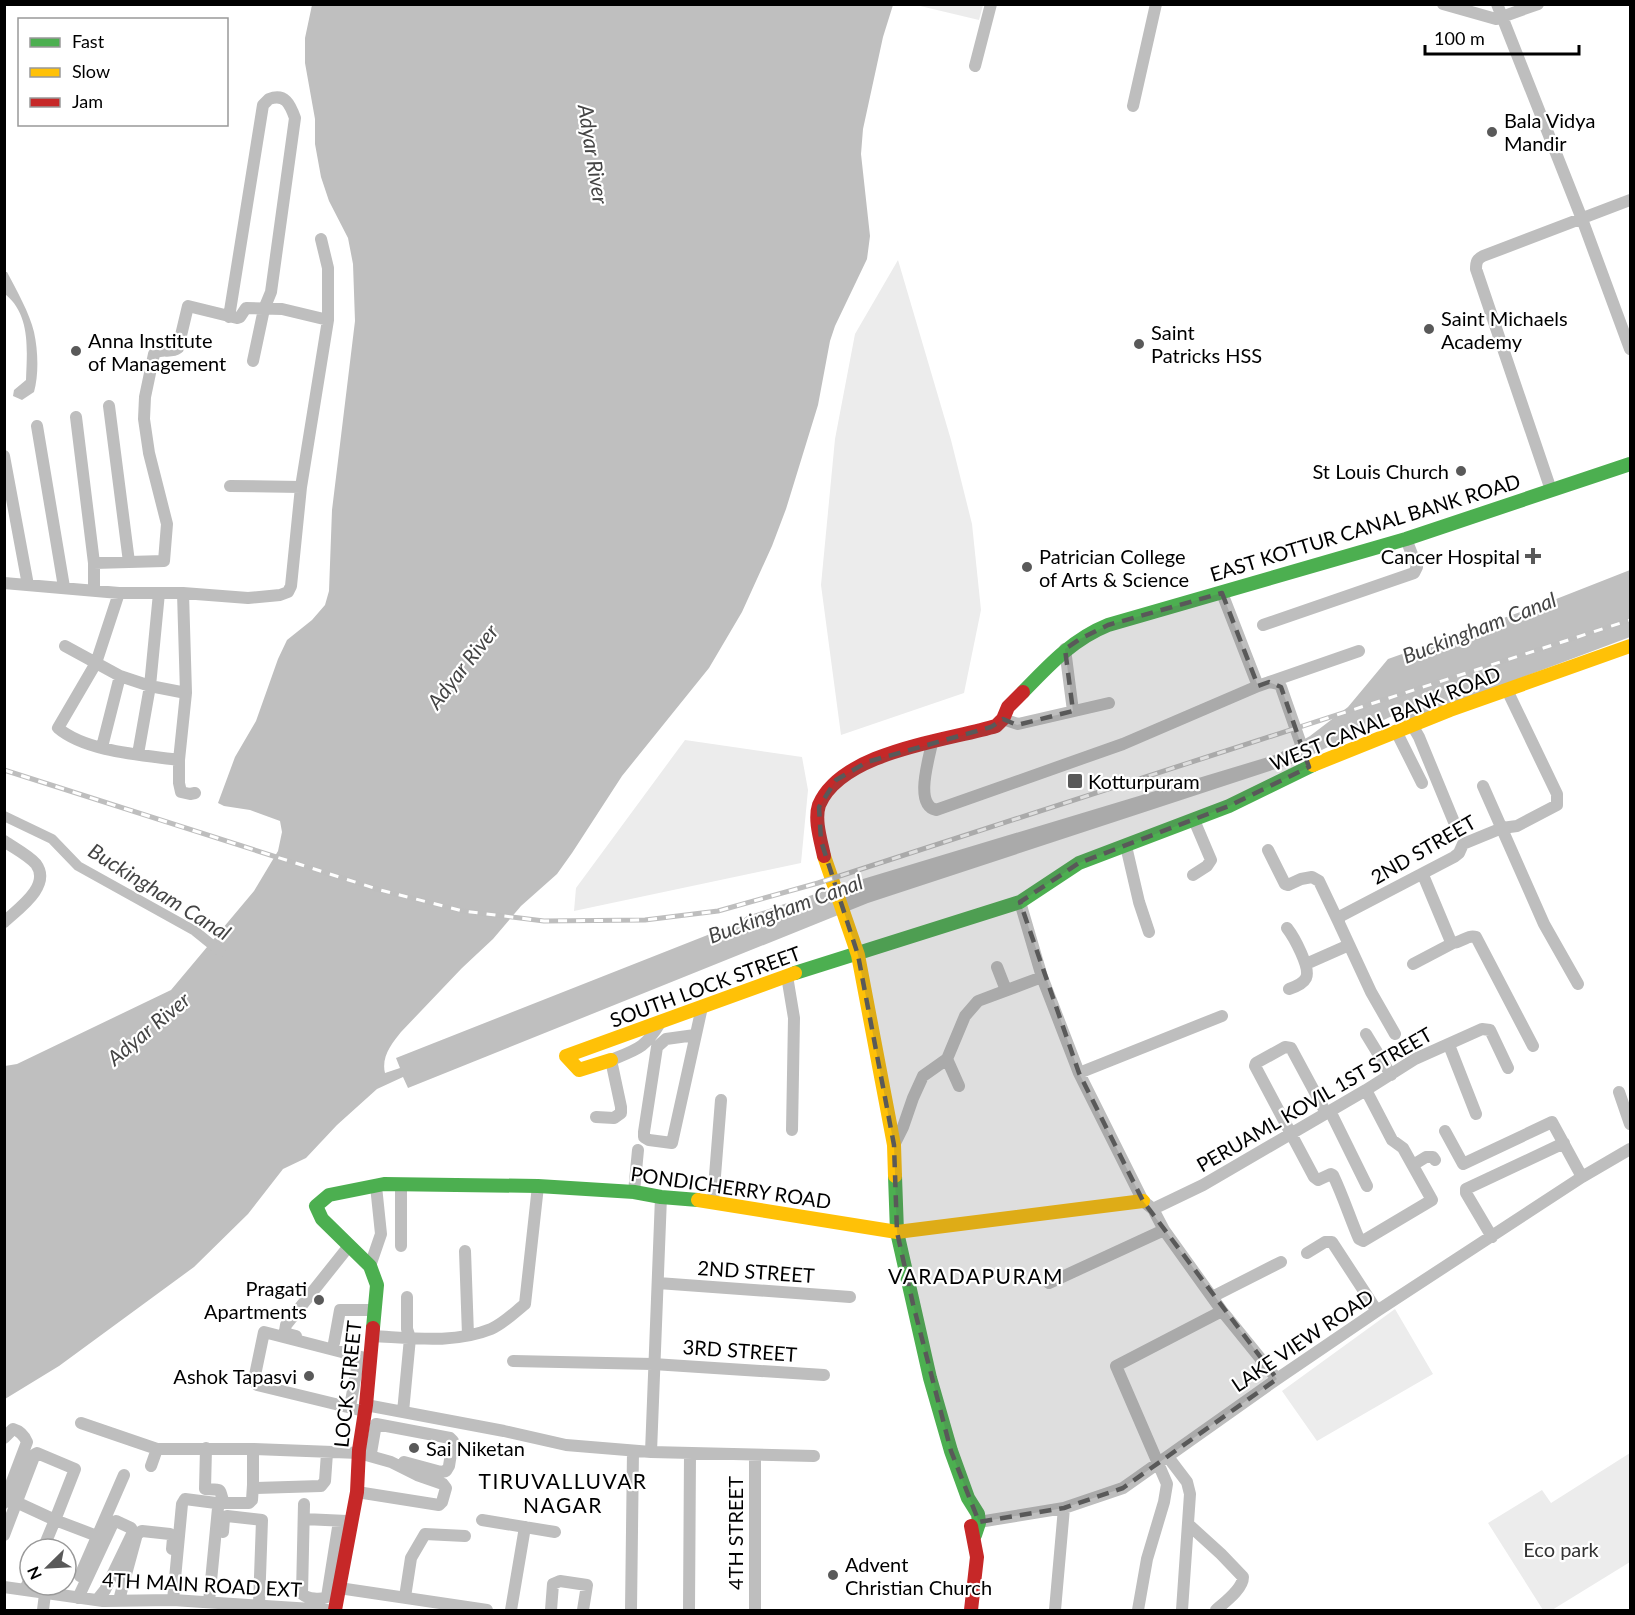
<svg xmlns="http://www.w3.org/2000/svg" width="1635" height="1615" viewBox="0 0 1635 1615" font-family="Lato,sans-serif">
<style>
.green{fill:#ececec}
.water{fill:#bfbfbf}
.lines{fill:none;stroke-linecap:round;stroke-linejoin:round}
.canal{stroke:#bfbfbf;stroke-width:10}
.street{stroke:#bebebe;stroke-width:12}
.fast{stroke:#4caf50;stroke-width:14}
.slow{stroke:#ffc107;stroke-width:14}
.jam{stroke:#c62828;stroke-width:14}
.rail-casing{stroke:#bebebe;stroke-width:5}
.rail{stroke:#fff;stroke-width:3;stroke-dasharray:9;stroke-linecap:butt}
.marked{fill:#595959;fill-opacity:0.2;stroke:#595959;stroke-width:4.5;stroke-dasharray:12 8;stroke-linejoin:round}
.poi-dot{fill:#595959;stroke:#fff;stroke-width:2}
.labels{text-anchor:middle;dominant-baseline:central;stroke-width:4.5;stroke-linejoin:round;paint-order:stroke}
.poi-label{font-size:20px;fill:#000;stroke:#fff;text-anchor:start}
.street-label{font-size:20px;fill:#000;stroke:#fff}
.park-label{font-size:20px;fill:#333;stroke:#fff}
.water-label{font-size:21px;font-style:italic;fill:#444;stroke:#fff}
.neighbourhood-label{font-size:21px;letter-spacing:1.5px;fill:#000;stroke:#fff}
</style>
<rect width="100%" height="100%" fill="#fff"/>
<path class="green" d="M916,5L983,4V5L979,20Z
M898,260L951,440L972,524L981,610L964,693L841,735L821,585L835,439L855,334Z
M685,740L802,757L808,790L801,863L574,911L576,888Z
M1395,1309L1433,1374L1317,1441L1282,1391Z
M1630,1453V1562L1552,1610H1543L1488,1523L1542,1490L1551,1503Z"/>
<path class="water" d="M312,5H893L883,37L863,129L861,154L870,236L867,259L835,326L830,341L818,405L786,509L772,546L742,612L709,668L622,776L572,853L557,874L521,906L493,939L462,968L401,1032C392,1043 381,1057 385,1073L400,1068L396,1058L738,923L747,916L843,885L1278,754L1310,736L1348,707L1388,659L1546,603L1630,570V637L1412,719L1403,721L1397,710L1392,716L1297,762L868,903L408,1088L403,1077L377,1089L337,1125L306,1158L283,1169L248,1214L194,1267L59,1366L5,1399V1066L17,1064L171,990L254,891L278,851L282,832L280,821L250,810L224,806L218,803L235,757L256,721L278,659L287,640L312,620L325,605L329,591L332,510L355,321L353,264L348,238L329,201L321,177L315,144V119L305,63V38Z
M4,272H7C16,289 30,314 34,332C38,350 39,374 34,392L22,400L13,396L14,390L26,380C27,350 31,315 5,294Z"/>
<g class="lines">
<path class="canal" d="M4,816L52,839L78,866L195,931L221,952"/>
<path class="street" d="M1443,4L1496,19L1538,4
M1497,4L1582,219L1630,349
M975,66L991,4
M1133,106L1156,4
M229,317L263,105L269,99C285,93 290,104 295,118L271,292L264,309L253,361
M109,406L129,562
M76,417L94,563V589
M37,426L64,587
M4,456L28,585
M230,486L301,487
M1551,490L1476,269C1476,262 1477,259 1483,256L1630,200
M94,563L164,561L167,524L149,453L144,419L145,397L154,354C161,347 170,354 178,348L188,306L237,318L240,317L246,308L282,309L328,320
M4,583L119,593H183L248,598L280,595L288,592L291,586L301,487L328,320V268L321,239
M119,593L96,663L58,728C86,752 143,755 179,760
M183,593L186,693L179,760V783L181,792L190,794L195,793
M1222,593L1258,686
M1263,625L1414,573L1417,567L1406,539
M65,646L120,676L150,686L186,693
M1065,649L1073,711
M1269,682L1278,684L1281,687L1309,767
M1003,719L1018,724L1109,703
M1412,725L1419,737L1454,822
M1396,731L1422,783
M932,743C929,759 914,805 936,810L1123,744L1258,686L1359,651
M102,747L120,676
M138,754L150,686L159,593
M1483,786L1544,924L1578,984
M4,841C14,848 28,855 36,864C52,886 18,909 4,922
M1126,846L1139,902L1149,932
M1268,850L1285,884L1288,885L1301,879L1312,877L1319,881L1339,923
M1193,875L1207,866L1211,860L1194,820
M1423,875L1451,942C1459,945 1467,934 1476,937L1533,1046
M1020,902L1042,977L1079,1073L1143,1201L1153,1209L1164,1230L1222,1311L1277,1379
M1287,928C1294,937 1311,968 1306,978C1303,984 1295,987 1289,989
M1306,964L1349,945
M1413,964L1453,943
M997,967L1006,990
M787,976L794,1018L792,1130
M1366,1034L1391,1075
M1395,1034L1371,992L1339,923V917L1454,857L1459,853L1463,844L1502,828L1517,826L1557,805V794L1507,690
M695,1035L666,1039L657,1047L644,1132V1137L649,1140L672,1143L702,1007
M1449,1045L1476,1114
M947,1059L959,1086
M1079,1073L1222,1016
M1619,1092L1630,1124
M1330,1111L1367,1186
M1326,1113L1291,1048L1285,1047L1256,1063L1255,1066L1314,1177L1318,1180L1331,1174L1333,1175C1343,1196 1350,1218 1359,1239L1363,1241L1432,1200L1403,1148L1392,1140L1366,1090
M596,1117L614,1118L621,1113V1107L611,1060C638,1049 645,1048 660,1023
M1445,1131L1463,1164L1552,1122L1582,1177
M894,1145L903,1127L913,1098L923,1076L947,1059L965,1016L978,1001L1042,977
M1413,1165L1426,1157H1433L1435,1160
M634,1192L638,1150
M713,1201L721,1100
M1153,1209L1203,1185L1366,1090L1415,1059L1482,1029L1490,1030L1508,1068
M1492,1237L1466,1193V1189L1564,1143
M401,1246V1184
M465,1251L468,1335
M1307,1253L1325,1242H1332L1377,1311
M370,1266L381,1234L376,1186
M658,1283L850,1297
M1049,1283L1164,1230
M1212,1297L1281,1262
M296,1336L288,1334L285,1331L286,1325L349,1246
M373,1336C412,1338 454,1344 491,1329C503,1324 515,1312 525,1304L538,1186
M334,1343L340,1310H375
M513,1361L653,1364L824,1375
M366,1405L504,1431L566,1445L651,1452L814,1456
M350,1407L359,1357
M364,1411L257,1385L254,1380L264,1332L369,1359
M403,1412L410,1338L407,1329V1297
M81,1423L157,1449H253L359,1453L391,1462L417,1475L443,1484L446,1488L442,1502L439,1505L357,1492
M4,1438L13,1429C20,1431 24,1435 27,1442L4,1503
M206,1448L205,1489C225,1490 218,1488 224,1503H249L252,1500L253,1485
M253,1449V1485L256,1488L321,1486L325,1481L327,1453
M651,1452L661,1197
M371,1453L376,1424L450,1438L453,1441L449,1466L446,1471L441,1472L404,1462
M1168,1457L1187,1482L1190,1494L1182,1610
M151,1466L157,1449
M16,1502L55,1520L43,1549
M304,1504L302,1594C308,1599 320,1600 327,1597L339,1521
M304,1519L347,1521
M482,1520L555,1532
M979,1522L1064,1508L1123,1488L1277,1379L1377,1311L1582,1177L1630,1149
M1188,1524L1221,1554L1243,1577C1243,1589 1225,1602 1216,1610
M223,1532L224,1519L227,1516L262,1520L259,1605
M4,1535L35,1454L37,1453L75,1469L55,1520L97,1536
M80,1576L124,1475
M4,1587L103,1601L173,1600L327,1610
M339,1588L487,1610
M25,1590L30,1578
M405,1597L411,1558L425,1534L465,1536
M78,1598L113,1523L116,1521L131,1528L133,1532L105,1590L97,1600
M119,1600L137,1534L142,1531L170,1534L173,1538L172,1549
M173,1600L182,1504L185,1499L216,1503L218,1508L209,1602
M43,1610L45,1594
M511,1610L525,1527
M551,1610L553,1584L560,1581L587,1585L583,1610
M631,1610L633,1451
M689,1610L690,1454
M755,1610V1456
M1055,1610L1064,1508
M1138,1610L1147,1559L1164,1502L1167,1484L1116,1366L1222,1311"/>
<path class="fast" d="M1023,692C1049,665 1073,639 1108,625L1406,539L1630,464
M795,973L1020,902L1079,863L1229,806L1313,765
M895,1176L897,1232L930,1378L951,1451L968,1498L978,1514L979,1523L975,1535
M373,1328L377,1285L370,1266L322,1219L316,1206L329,1195L384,1184L538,1186L634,1192L661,1197L698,1200"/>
<path class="slow" d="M1313,765L1450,710L1630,646
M824,856L858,955L894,1145L895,1176
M611,1060L579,1070L566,1056L795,973
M698,1200L897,1232L1143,1201"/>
<path class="jam" d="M824,856C821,841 814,820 819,805C842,751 946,741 996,726L1003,719L1008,707L1023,692
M971,1526L977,1557L971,1610
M335,1610L357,1492L359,1450L366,1405L373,1328"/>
<defs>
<path id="rail" d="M4,770L380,890L463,911L544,921L645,920L718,911L818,883L1630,620"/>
</defs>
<use href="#rail" class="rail-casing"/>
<use href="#rail" class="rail"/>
</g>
<path class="marked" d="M1222,593L1258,686L1269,682L1281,687L1309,767L1229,806L1079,863L1020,902L1079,1073L1143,1201L1277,1379L1123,1488L1064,1508L979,1522L951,1451L913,1304L897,1232L894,1145L858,955L821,841L819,807L836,780L867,762L991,727L1003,719L1017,725L1073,711L1065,649L1080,639L1108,625Z"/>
<g class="poi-dot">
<circle cx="1492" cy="132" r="6"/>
<circle cx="1429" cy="329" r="6"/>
<circle cx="1139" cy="344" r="6"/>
<circle cx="76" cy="351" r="6"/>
<circle cx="1461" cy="471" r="6"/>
<path d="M1530 547h6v6h6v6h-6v6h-6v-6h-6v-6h6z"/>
<circle cx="1027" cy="567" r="6"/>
<rect x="1067" y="773" width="16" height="16" rx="3"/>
<circle cx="319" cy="1300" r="6"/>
<circle cx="309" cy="1376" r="6"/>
<circle cx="414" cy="1448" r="6"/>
<circle cx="833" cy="1575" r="6"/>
</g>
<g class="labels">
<g class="poi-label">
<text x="1504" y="120">Bala Vidya<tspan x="1504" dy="23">Mandir</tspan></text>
<text x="1441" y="318">Saint Michaels<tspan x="1441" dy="23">Academy</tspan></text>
<text x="1151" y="332">Saint<tspan x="1151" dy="23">Patricks HSS</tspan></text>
<text x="88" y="340">Anna Institute<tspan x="88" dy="23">of Management</tspan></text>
<text x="1449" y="471" text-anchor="end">St Louis Church</text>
<text x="1039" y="556">Patrician College<tspan x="1039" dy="23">of Arts &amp; Science</tspan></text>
<text x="1520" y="556" text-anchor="end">Cancer Hospital</text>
<text x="1088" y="781">Kotturpuram</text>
<text x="307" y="1288" text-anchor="end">Pragati<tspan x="307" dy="23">Apartments</tspan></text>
<text x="297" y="1376" text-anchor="end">Ashok Tapasvi</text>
<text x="426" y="1448">Sai Niketan</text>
<text x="845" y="1564">Advent<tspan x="845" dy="23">Christian Church</tspan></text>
</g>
<g class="street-label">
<text transform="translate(1365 527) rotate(-17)">EAST KOTTUR CANAL BANK ROAD</text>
<text transform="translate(1385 718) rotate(-22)">WEST CANAL BANK ROAD</text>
<text transform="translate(1423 849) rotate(-30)">2ND STREET</text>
<text transform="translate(705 986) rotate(-20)">SOUTH LOCK STREET</text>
<text transform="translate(1314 1099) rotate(-30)">PERUAML KOVIL 1ST STREET</text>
<text transform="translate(731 1187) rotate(8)">PONDICHERRY ROAD</text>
<text transform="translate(756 1271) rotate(4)">2ND STREET</text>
<text transform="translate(1302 1340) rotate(-34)">LAKE VIEW ROAD</text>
<text transform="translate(740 1350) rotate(4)">3RD STREET</text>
<text transform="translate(347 1384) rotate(-84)">LOCK STREET</text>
<text transform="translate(735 1533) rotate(-90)">4TH STREET</text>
<text transform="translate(202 1584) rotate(3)">4TH MAIN ROAD EXT</text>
</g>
<g class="park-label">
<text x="1561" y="1549">Eco park</text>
</g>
<g class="water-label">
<text transform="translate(594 154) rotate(81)">Adyar River</text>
<text transform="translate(1479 627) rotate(-21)">Buckingham Canal</text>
<text transform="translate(462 666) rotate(-52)">Adyar River</text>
<text transform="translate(160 891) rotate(32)">Buckingham Canal</text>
<text transform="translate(785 908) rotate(-20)">Buckingham Canal</text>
<text transform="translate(148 1028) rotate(-40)">Adyar River</text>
</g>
<g class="neighbourhood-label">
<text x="976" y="1275">VARADAPURAM</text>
<text x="563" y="1480">TIRUVALLUVAR<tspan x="563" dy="24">NAGAR</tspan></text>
</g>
</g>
<rect width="1635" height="1615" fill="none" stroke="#000000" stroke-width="12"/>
<rect x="18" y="18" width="210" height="108" fill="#ffffff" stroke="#999999" stroke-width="1.5"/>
<rect x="30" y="38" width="30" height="9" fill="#4caf50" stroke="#999999" stroke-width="1.5"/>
<text x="72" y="48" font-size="18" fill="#000000">Fast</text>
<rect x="30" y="68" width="30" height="9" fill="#ffc107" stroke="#999999" stroke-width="1.5"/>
<text x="72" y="78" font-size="18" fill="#000000">Slow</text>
<rect x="30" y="98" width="30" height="9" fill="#c62828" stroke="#999999" stroke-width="1.5"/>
<text x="72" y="108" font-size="18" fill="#000000">Jam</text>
<g transform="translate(48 1567) rotate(246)"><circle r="28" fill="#ffffff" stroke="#999999" stroke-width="1.5"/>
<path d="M0-4.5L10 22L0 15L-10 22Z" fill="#595959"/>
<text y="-9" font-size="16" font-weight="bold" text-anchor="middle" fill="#000000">N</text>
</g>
<path d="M1425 45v9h154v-9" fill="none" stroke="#000000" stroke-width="3"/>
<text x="1434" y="45" font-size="18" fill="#000000" stroke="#ffffff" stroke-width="4.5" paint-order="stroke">100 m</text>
</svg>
